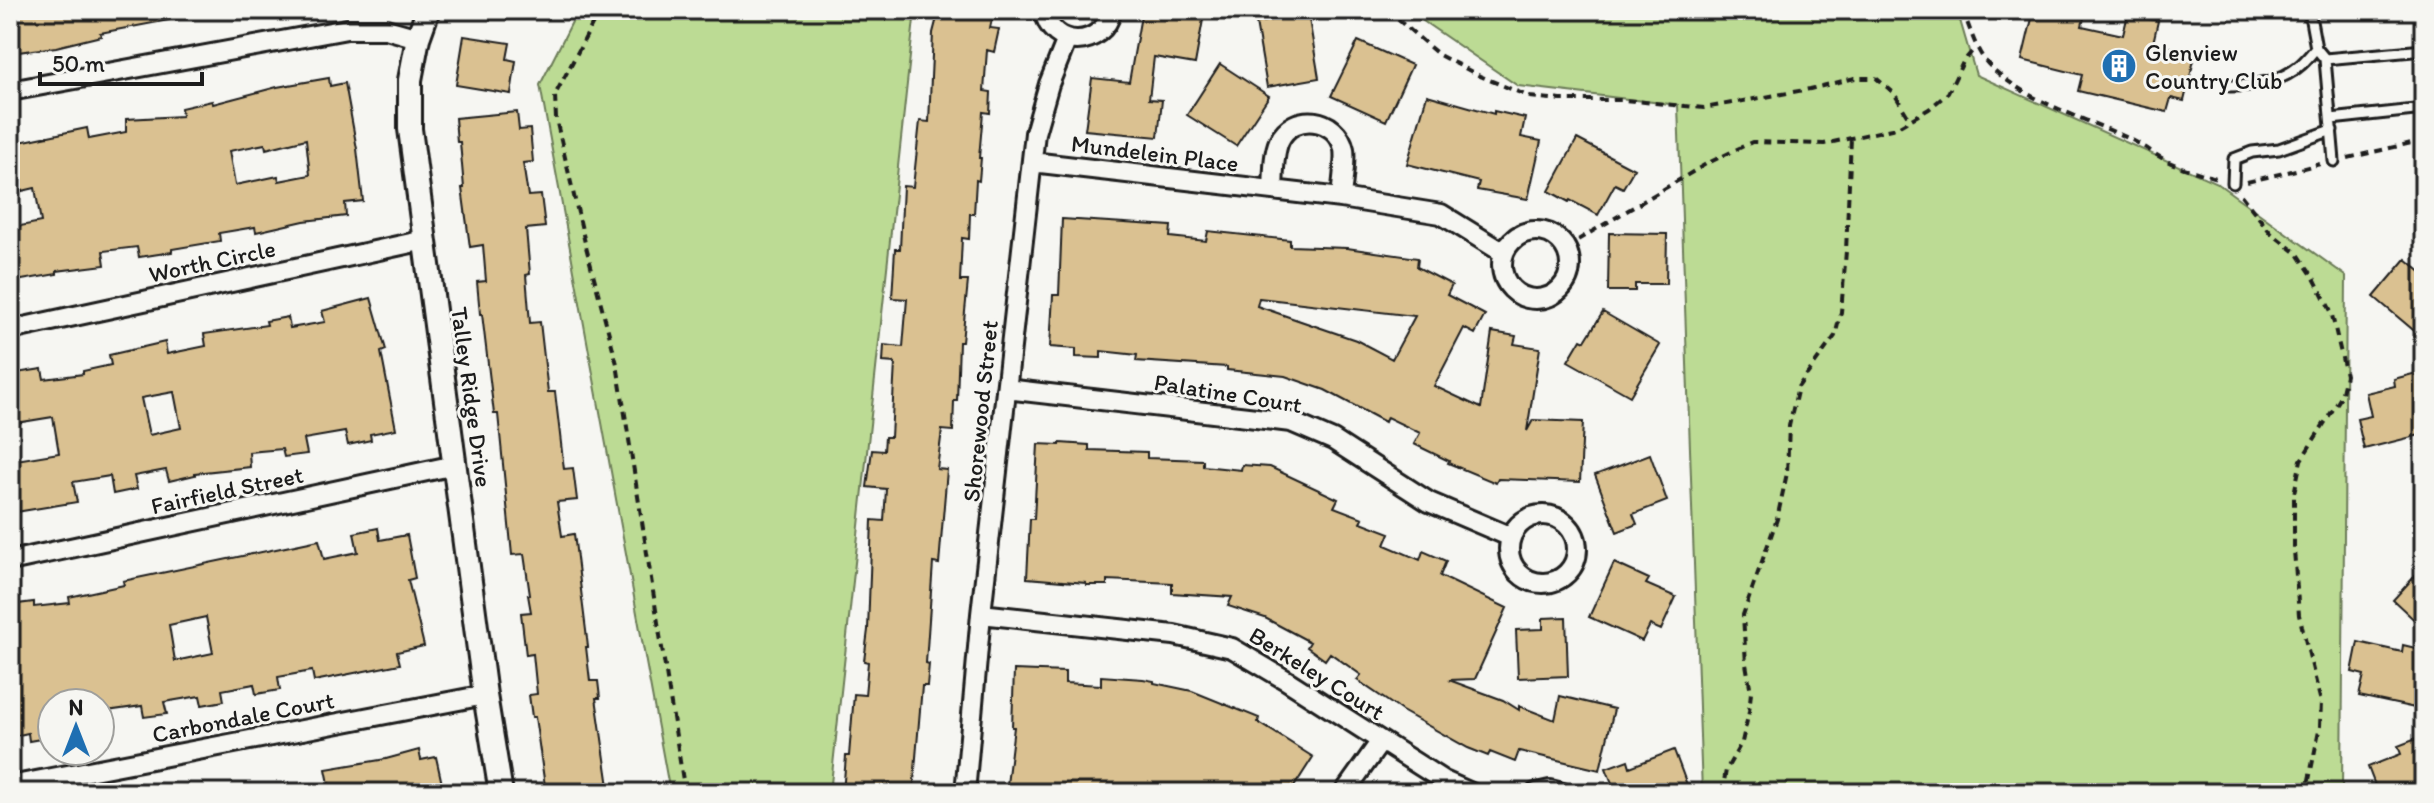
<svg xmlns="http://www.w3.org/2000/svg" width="2434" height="803" viewBox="0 0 2434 803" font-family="Itim,sans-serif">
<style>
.green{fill:#bcdb94;stroke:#6c7c58;stroke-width:2}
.building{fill:#dac191;stroke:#1c1c1c;stroke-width:2;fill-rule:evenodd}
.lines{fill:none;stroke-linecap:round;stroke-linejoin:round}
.service-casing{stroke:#1c1c1c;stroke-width:15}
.minor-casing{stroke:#1c1c1c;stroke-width:24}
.tertiary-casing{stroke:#1c1c1c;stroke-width:28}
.path{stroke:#1c1c1c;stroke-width:4;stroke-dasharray:8 6;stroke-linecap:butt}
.service{stroke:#f6f6f2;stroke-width:9}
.minor{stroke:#f6f6f2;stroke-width:18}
.tertiary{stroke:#f6f6f2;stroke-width:22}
.labels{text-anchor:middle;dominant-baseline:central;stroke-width:6;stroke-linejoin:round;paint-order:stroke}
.poi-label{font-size:24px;fill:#1c1c1c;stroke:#f6f6f2;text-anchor:start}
.street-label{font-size:24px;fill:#1c1c1c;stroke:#f6f6f2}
</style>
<rect width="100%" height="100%" fill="#f6f6f2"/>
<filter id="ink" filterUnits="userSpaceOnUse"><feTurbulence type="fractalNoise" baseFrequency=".0125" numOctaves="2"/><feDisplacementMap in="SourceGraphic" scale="16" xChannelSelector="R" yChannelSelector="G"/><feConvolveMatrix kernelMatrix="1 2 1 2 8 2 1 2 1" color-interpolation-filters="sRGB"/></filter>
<g filter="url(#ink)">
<path class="green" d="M578,10H915L830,793H670L540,85Z
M1407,10H1957L1976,75L2217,183L2346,276L2342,793H1702L1678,105L1518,86Z"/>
<path class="building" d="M10,10H168L169,20L100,33L101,36L56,47L10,53Z
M939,10H994L990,28L999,29L994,52L987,50L984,91L991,92L990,113L983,112L979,158H981L979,181L976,180L974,214H970L969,239L962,238L960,281H968L962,342H959L957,401H954L953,431L942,430L937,469L947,470L939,564L933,563L926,663L929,664L927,686H922L913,793H843L846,756H849L854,694L865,695L868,662L864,661L868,630L872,520L884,521L886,489L867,487L872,450L884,451L885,437H891L895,363L883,362L884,345L903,347L907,299L892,298L895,249H900L903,186L913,187L920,121L929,122L933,33Z
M1142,10H1184L1204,14L1195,64L1154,57L1149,99L1162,100L1158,137L1085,130L1092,78L1129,82Z
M2034,10H2086L2082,26L2123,35L2128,14L2158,21L2153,43L2182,50L2180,57L2194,60L2184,101L2171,98L2167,112L2078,91L2082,75L2022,60Z
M1308,13L1319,78L1267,87L1256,23Z
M464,36L510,43L507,59L516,61L511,94L456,85Z
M1358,41L1412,65L1386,121L1331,96Z
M1220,64L1269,96L1236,146L1187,115Z
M329,78L330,86L345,83L357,149L363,201L345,203L346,216L304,221L256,232L255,227L219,233L220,241L172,249V252L139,257L137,247L103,251L105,265L57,271V274L10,282V228L41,222L35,188L18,192L10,157V144L87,128L89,139L126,132V119L182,116L181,108L212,101L213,104L277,87ZM306,139L310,175L279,181L278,176L235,185L229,151L265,144L266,149Z
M1427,95L1494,114V111L1525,118L1521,137L1541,141L1528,199L1477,190L1479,182L1407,164Z
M517,112L519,130L530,129L533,162L523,163L528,196L541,195L545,227L526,229L530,274L526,275L530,323L540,322L548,392H555L564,469L573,468L577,500L557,502L562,536L574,534L588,647H586L590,681H598L600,698H596L610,793H546L535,717H532L529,695L537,694L533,654L526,655L521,613L531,612L528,595H530L524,554L512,555L498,414H494L482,314H480L477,282L486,281L483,245L470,247L462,188H464L460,142H457L455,118Z
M1577,139L1634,169L1623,188L1615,184L1598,215L1570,200L1569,202L1549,191Z
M1062,219L1171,226L1170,237L1206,241L1208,231L1290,240V246L1347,248L1418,258L1417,267L1452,285L1447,295L1485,315L1475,334L1464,328L1434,386L1481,408L1492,332L1516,336L1514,344L1540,348L1527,431L1533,420L1583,422L1580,482L1498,479L1496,483L1448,463L1449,461L1414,444L1420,433L1387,417L1385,422L1325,390L1285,376L1227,370V367L1136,361L1137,355L1101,351V358L1076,357V349L1050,347L1053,295H1059ZM1259,298L1415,316L1392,359L1356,340L1257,306Z
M1609,233L1667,234L1666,284H1635V291H1608Z
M2406,259L2424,274V339L2374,297Z
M371,298L386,350L381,352L396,429L370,434L371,440L348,445L345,432L304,439L307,454L284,457L282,449L249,452L250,467L195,473V475L169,481L166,470L134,476L137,489L113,494L110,476L73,482L77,502L10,513V461L59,453L53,417L10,424V374L42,369L44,379L83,374V371L111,365L109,355L165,342L167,354L206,346L204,334L267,325L266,321L288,317L290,328L325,322L322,311ZM174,392L181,428L149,435L141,398Z
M1603,312L1660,345L1630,396L1568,361L1581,339L1585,341Z
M2424,371V434L2364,449L2357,419L2371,416L2366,393L2395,386L2394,379Z
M1060,443L1089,445V450L1147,452V458L1203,460V466L1241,470L1242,465L1270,467L1338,499L1334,507L1363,518L1361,522L1390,533L1385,545L1420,560L1423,551L1446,561L1440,576L1507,608L1475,679L1449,680L1503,700L1519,710V706L1555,720L1560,696L1614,709L1600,770L1519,751L1515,762L1490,752L1488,756L1468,748L1402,711L1357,680L1361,675L1330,653L1325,660L1307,647L1310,642L1265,618L1228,606L1232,597L1172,593V583L1107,580V585H1086V583L1027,578L1030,519H1034L1038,444L1060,445Z
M1650,454L1667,501L1633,514L1637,524L1617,532L1595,475Z
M378,528L380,540L407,535L415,578L408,580L424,646L397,652L400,664L314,681L312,671L278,677L280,690L256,694L254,684L222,690L224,701L202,705L200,696L164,702L167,714L144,717L142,706L100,712V703H52V737L29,741L28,733L10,737V605L34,602V607L70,603L69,597L124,585L123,581L319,540L324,559L358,552L354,533ZM206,617L213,653L175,661L169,625Z
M1614,563L1649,579L1646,584L1676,597L1661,630L1650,625L1642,641L1589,617Z
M2424,566V629L2393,600Z
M1566,617L1568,676L1518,678L1516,630L1543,629V618Z
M2358,642L2402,652L2403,645L2424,650V666L2415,708L2359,696L2364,675L2352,672Z
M1014,670L1065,672V683L1101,685V676L1143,679L1154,681V683L1192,691L1259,718L1258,722L1313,757L1290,793H1006L1014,727H1012Z
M2424,736V793H2378L2368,767L2401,754L2398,746Z
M419,750L421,760L436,757L444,793H331L326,769L386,759Z
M1674,750L1690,793H1616L1606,768L1628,760L1630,767Z"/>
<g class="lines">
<defs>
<path id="service" d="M2309,10L2316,48L2325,59L2424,50
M2325,59L2334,161
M2230,86C2252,86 2280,82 2298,67C2305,62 2311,54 2316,48
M2331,119L2424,109
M2233,183L2234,159L2252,152L2279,149L2332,130"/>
<path id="minor" d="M1044,10C1051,51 1103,49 1112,10
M10,91L347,29H386L418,38
M1032,162L1341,198L1441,214L1504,253
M1273,190C1274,175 1273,155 1279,141C1293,111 1337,117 1344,149C1346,160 1342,185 1341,198
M1502 265a34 34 0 1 1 68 0a34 34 0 1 1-68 0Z
M10,330L425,240
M1006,389L1291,422L1333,440L1429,502L1511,537
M1509 549a34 34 0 1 1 68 0a34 34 0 1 1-68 0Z
M10,561L455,465
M981,614L1174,635L1232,648L1286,680L1444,781L1471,793
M10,786L485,695
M965,793L981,614L1035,133L1049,84L1067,39
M1344,793L1381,741
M1536,793L1550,790L1562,793"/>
<path id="tertiary" d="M428,10L418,38L410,80V129L485,695L501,793"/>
</defs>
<use href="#service" class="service-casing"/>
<use href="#minor" class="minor-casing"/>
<use href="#tertiary" class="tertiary-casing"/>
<path class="path" d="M600,10L555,95L556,119L586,247L617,364L685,793
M1387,10L1439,55L1480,76L1530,97L1561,100H1625L1704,108L1810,89L1855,78H1876L1894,93L1910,120
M1962,10C1972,31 1975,53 1993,69C2032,104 2083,117 2130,139C2143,145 2154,154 2167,161C2183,169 2202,173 2219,179
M2348,158L2424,140
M2247,182L2320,164
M2241,195L2271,233L2298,254L2314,278L2331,311L2346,375L2341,397L2301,460L2294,494V550L2299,615L2321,702L2320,726L2309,780L2311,793
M1566,247L1706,164L1752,142L1824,144L1896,128L1929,109L1948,93L1963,62L1975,48
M1722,793L1726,770L1742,742L1749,712L1751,692L1746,664L1743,615L1777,519L1787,473L1789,426L1798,387L1835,336L1841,312L1846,251L1851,138"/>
<use href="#service" class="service"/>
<use href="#minor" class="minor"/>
<use href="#tertiary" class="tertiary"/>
</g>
</g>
<defs>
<symbol id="building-disc" viewBox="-11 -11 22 22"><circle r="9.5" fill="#1f6fb2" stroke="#f6f6f2"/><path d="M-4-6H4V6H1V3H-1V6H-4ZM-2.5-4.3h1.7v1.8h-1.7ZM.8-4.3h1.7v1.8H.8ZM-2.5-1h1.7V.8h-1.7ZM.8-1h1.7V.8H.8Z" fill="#fff"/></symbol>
</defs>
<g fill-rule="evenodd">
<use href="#building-disc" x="2099" y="46" width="40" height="40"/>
</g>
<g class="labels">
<g class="poi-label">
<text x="2145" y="52">Glenview<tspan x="2145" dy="28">Country Club</tspan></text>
</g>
<g class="street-label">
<text transform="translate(1155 153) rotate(7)">Mundelein Place</text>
<text transform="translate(212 261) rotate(-12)">Worth Circle</text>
<text transform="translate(1228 393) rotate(9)">Palatine Court</text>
<text transform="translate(472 397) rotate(82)">Talley Ridge Drive</text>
<text transform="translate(980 411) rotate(-84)">Shorewood Street</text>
<text transform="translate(227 490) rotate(-12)">Fairfield Street</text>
<text transform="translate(1317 673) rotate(32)">Berkeley Court</text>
<text transform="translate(243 717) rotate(-11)">Carbondale Court</text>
</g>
</g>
<rect width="2434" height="803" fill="none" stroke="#f6f6f2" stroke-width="40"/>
<rect x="20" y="20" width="2394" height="763" fill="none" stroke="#1c1c1c" stroke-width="3" filter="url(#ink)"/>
<g transform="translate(76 727)"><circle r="38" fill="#f6f6f2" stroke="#9f9f9c" stroke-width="2"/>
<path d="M0-6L14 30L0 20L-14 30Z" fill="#1f6fb2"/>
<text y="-12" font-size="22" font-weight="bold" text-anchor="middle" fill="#1c1c1c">N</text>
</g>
<path d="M40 72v12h162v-12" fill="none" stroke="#1c1c1c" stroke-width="4"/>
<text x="52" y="72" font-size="24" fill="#1c1c1c" stroke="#f6f6f2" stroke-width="6" paint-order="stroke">50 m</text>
</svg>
